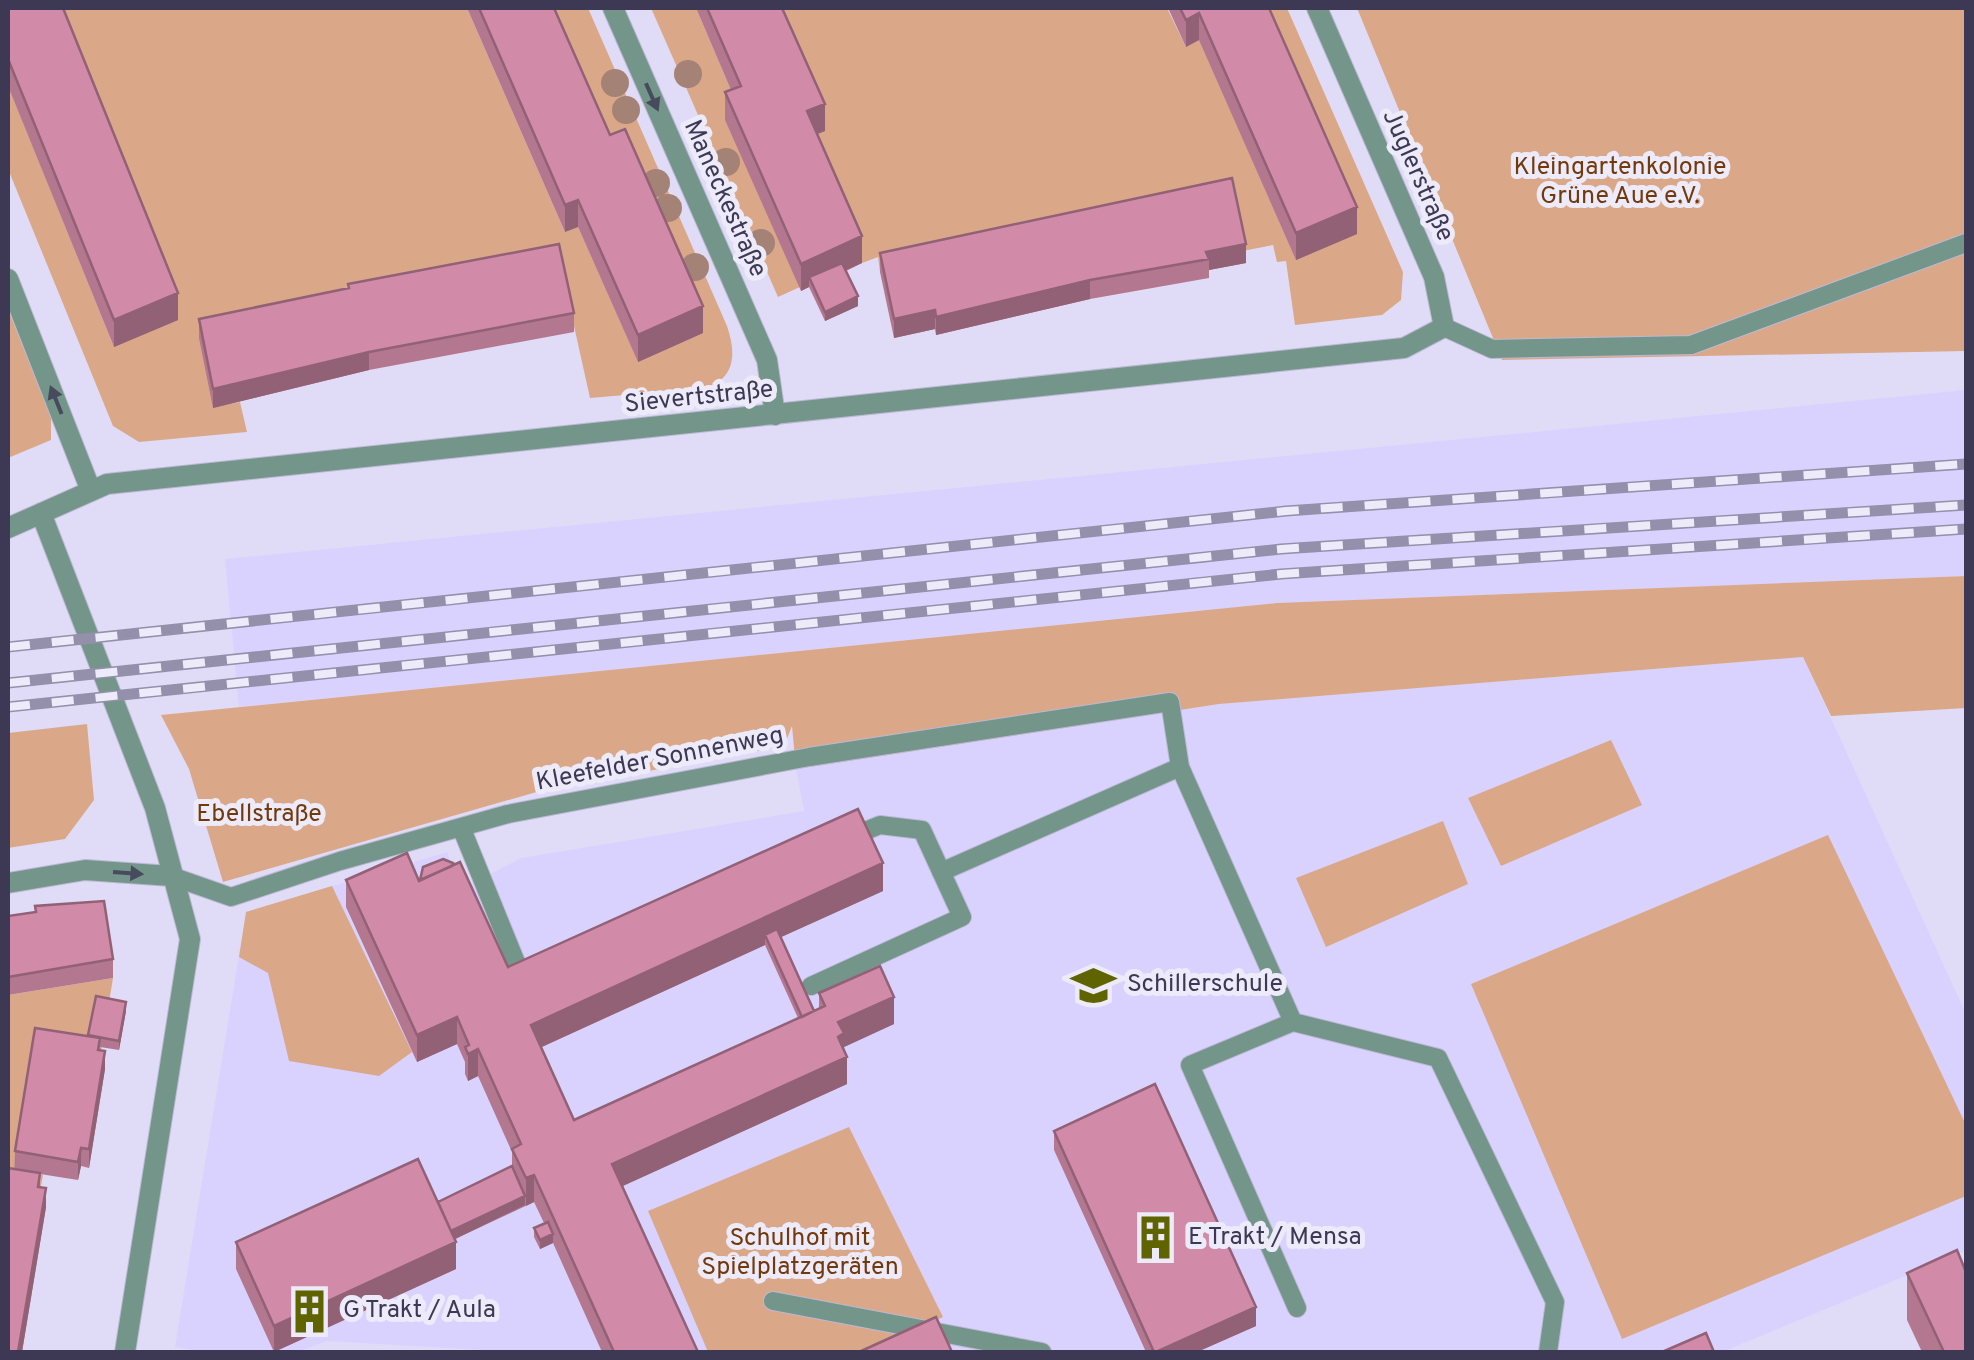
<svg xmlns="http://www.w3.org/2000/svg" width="1974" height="1360" viewBox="0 0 1974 1360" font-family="Overpass,sans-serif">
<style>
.built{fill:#d9d2ff}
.green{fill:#daa889}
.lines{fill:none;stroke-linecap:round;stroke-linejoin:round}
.service-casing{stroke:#bcb8d3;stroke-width:20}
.minor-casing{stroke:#bcb8d3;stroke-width:22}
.service{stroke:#73958a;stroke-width:18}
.minor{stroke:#73958a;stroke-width:20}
.rail-casing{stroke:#948faa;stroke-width:11}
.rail{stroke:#edebf9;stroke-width:8;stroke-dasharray:22;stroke-linecap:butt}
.tree{fill:#a48276}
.wall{fill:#b47790;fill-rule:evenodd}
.shaded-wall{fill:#926176}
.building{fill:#d18aa8;stroke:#926176;stroke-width:2.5}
.oneway{fill:#484b5e}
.labels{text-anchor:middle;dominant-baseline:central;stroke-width:10;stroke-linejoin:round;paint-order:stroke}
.park-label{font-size:25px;fill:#72390d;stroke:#edebf9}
.street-label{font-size:25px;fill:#3d3853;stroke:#edebf9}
.poi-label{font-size:25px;fill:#3d3853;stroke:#edebf9;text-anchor:start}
</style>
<rect width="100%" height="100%" fill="#e0dcf7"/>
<path class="built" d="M1966,390V576L1277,603L239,707L225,559Z
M1803,657L1966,1014V1251L1722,1352H515L327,1341L298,1352H205L175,1347L246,912L447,852L461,889L521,858L804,811L796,769L1219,704Z"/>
<path class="green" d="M52,8H467L565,232L578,227L638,361L702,333L610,162L541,8H588L727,326C736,352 736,377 707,388L590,398L560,263L213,407L240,402L247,432L139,442L113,426L8,169V85L114,347Z
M651,8H696L741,113L800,287L778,297Z
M770,8H1167L1186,47L1258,8H1287L1403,272L1401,300L1382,315L1295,325L1286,261L1277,262L1273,245L1243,251L880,272L878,257L862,263L807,139L824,130Z
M1357,8H1966V351L1502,360Z
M8,309L51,416V440L8,458Z
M1966,576V708L1831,716L1803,657L1219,704L796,769L792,726L784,746L540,791L223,882L189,769L161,715L1277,603Z
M87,724L94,800L65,839L8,848V733Z
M1611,740L1642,805L1501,866L1468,798Z
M1443,821L1468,884L1326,947L1296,878Z
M1828,835L1966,1125V1196L1622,1339L1471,984Z
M332,886L412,1052L379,1076L289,1061L268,973L239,957L246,912Z
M113,978L100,1057L15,1170L43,1175L40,1192L8,1187V995Z
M849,1127L943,1317L862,1352H708L648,1211Z"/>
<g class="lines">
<defs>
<path id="service" d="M1444,327L1492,349L1691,345L1966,243
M461,827L520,972L533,967
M941,872L1180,767
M171,876L231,897L340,861L508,814L809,757L1170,702L1180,767L1293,1022L1190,1065L1297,1308
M811,986L962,917L922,830L880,825L848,838
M1293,1022L1438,1058L1555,1302L1548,1352
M773,1301L1042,1352"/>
<path id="minor" d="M613,8L767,360L775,415
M8,279L91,491
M41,513L155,808L190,939L125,1352
M8,528L107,484L1404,348L1444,327L1434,277L1317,8
M8,883L85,870L171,876"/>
</defs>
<use href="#service" class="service-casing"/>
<use href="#minor" class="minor-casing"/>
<use href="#service" class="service"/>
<use href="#minor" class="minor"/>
<defs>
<path id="rail" d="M8,647L1286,511L1966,464
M8,683L1281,549L1966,505
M8,707L1281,574L1966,529"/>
</defs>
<use href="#rail" class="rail-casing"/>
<use href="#rail" class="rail"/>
</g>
<g class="tree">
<circle cx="688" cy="74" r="14"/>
<circle cx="615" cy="83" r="14"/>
<circle cx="626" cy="110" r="14"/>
<circle cx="726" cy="162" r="14"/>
<circle cx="656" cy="183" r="14"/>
<circle cx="668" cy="208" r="14"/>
<circle cx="761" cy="243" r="14"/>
<circle cx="695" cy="267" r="14"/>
</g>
<path class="wall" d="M8,8L178,320L114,347L8,86Z
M467,8H554L610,135L703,333L638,362L578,227L565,232Z
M696,8H782L825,131L817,134L862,263L846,271L858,306L825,321L809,287L801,291L725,120V92L731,90Z
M1168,8H1269L1357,234L1296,260L1199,40L1186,47Z
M1232,178L1246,263L1209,270V278L1090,299L936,335L935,329L894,338L880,272V253Z
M574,313V332L369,370L213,408L199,338V319Z
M453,866L508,967L883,891L781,937L814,1011L819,1009V993L894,1024L844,1047L847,1084L622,1186L698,1352H602L553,1243L540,1249L534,1237V1228L544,1223L534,1202L455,1239L456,1269L274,1352L236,1269V1242L438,1202L512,1166V1152L478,1076L468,1081L465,1074V1062L457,1044L417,1062L346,907V880L419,881ZM765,945L798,1018L574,1120L541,1047Z
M35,906L113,959V978L8,995V916L35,912Z
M126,1011L119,1050L100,1047L105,1069L89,1168L81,1166L78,1180L40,1174V1187L46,1207L22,1352H8L15,1151L88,1036Z
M1054,1131L1256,1326L1197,1352H1146L1054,1150Z
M1907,1273L1966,1352H1922L1907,1320Z"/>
<path class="shaded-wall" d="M1199,13V40L1186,47V20Z
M825,104V131L807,138V111Z
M578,200V227L565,232V205Z
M1357,207V234L1296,260V233Z
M862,236V263L813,285L809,277V287L801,291V264Z
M1246,244V263L1209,270V259L1206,252Z
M1090,280V299L936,335V317Z
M178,293V320L114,347V320Z
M858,296V306L825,321V312Z
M703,306V333L638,362V335Z
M935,310V329L894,338V319Z
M369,352V370L213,408V389Z
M883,863V891L768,943L765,935V945L531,1052V1025Z
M894,997V1024L844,1047V1058L847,1057V1084L612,1191V1164L838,1022Z
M126,1002V1011L119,1050V1041Z
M457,1017V1044L417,1062V1035Z
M478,1049V1076L468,1081V1054Z
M105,1051V1069L89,1168V1149Z
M81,1148V1166L78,1180V1162Z
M534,1175V1202L526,1206V1178Z
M46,1188V1207L22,1352H18Z
M525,1196V1205L445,1244V1234Z
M553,1234V1243L540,1249V1240Z
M456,1242V1269L274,1352V1326Z
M1256,1307V1326L1197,1352H1156Z"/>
<path class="building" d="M8,8H63L178,293L114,320L8,59Z
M479,8H554L610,135L625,129L703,306L638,335L578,200L565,205Z
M707,8H782L825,104L807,111L862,236L801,264L725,92L741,86Z
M1180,8H1269L1357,207L1296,233L1199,13L1186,20Z
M1232,178L1246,244L1206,252L1209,259L1090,280L936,317L935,310L894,319L880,253Z
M559,244L574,313L369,352L213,389L199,319L349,288L348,284Z
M842,263L858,296L825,312L809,277Z
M858,809L883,863L531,1025L574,1120L825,1006L819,993L880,966L894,997L838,1022L844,1033L838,1037L847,1057L612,1164L698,1352H614L534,1175L526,1178L512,1149L521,1144L478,1049L468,1054L465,1047L469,1045L457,1017L417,1035L346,880L407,853L419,881L460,862L508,967Z
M443,859L453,863L452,866L420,880L423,867Z
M104,901L113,959L8,977V916L36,912L35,906Z
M777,929L814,1011L802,1017L765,935Z
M96,996L126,1002L119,1041L88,1035Z
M35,1028L100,1038L98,1050L105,1051L89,1149L81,1148L78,1162L15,1151Z
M1155,1084L1256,1307L1156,1352H1154L1054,1131Z
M418,1159L456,1242L274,1326L236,1242Z
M512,1166L525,1196L451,1231L438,1202Z
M8,1168L40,1173L38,1187L46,1188L18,1352H8Z
M548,1222L553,1234L540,1240L534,1228Z
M1957,1250L1966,1272V1352H1944L1907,1273Z
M936,1317L952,1352H859Z
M1706,1333L1714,1352H1662Z"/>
<defs><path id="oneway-solid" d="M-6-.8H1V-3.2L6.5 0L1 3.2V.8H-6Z" transform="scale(2.5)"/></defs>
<g class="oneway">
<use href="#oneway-solid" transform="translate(652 97) rotate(66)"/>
<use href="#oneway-solid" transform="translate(56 400) rotate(-112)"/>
<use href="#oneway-solid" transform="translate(128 873) rotate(4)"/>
</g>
<defs>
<symbol id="school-bare" viewBox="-9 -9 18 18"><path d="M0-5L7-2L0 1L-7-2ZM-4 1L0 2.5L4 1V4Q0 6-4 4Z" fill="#5f6300" stroke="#edebf9" stroke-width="2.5" paint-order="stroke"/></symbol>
<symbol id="building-bare" viewBox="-9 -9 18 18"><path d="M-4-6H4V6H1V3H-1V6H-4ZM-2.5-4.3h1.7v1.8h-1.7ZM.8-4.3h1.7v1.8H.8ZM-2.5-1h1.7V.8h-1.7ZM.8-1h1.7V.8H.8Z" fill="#5f6300" stroke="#edebf9" stroke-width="2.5" paint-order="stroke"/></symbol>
</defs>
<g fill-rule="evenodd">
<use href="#school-bare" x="1062" y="954" width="63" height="63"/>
<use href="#building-bare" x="1124" y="1206" width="63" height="63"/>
<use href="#building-bare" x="278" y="1280" width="63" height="63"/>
</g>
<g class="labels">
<g class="park-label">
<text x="1620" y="168">Kleingartenkolonie<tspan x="1620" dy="29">Grüne Aue e.V.</tspan></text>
<text x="259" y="815">Ebellstraße</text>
<text x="800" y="1239">Schulhof mit<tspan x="800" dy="29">Spielplatzgeräten</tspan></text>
</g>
<g class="street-label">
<text transform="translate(1417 176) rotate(66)">Juglerstraße</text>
<text transform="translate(724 199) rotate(66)">Maneckestraße</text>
<text transform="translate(699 398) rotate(-6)">Sievertstraße</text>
<text transform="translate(660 760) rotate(-11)">Kleefelder Sonnenweg</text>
</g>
<g class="poi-label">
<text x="1127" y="985">Schillerschule</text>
<text x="1188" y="1238">E Trakt / Mensa</text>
<text x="343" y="1311">G Trakt / Aula</text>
</g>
</g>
<rect width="1974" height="1360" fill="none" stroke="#3d3853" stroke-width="20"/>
</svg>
